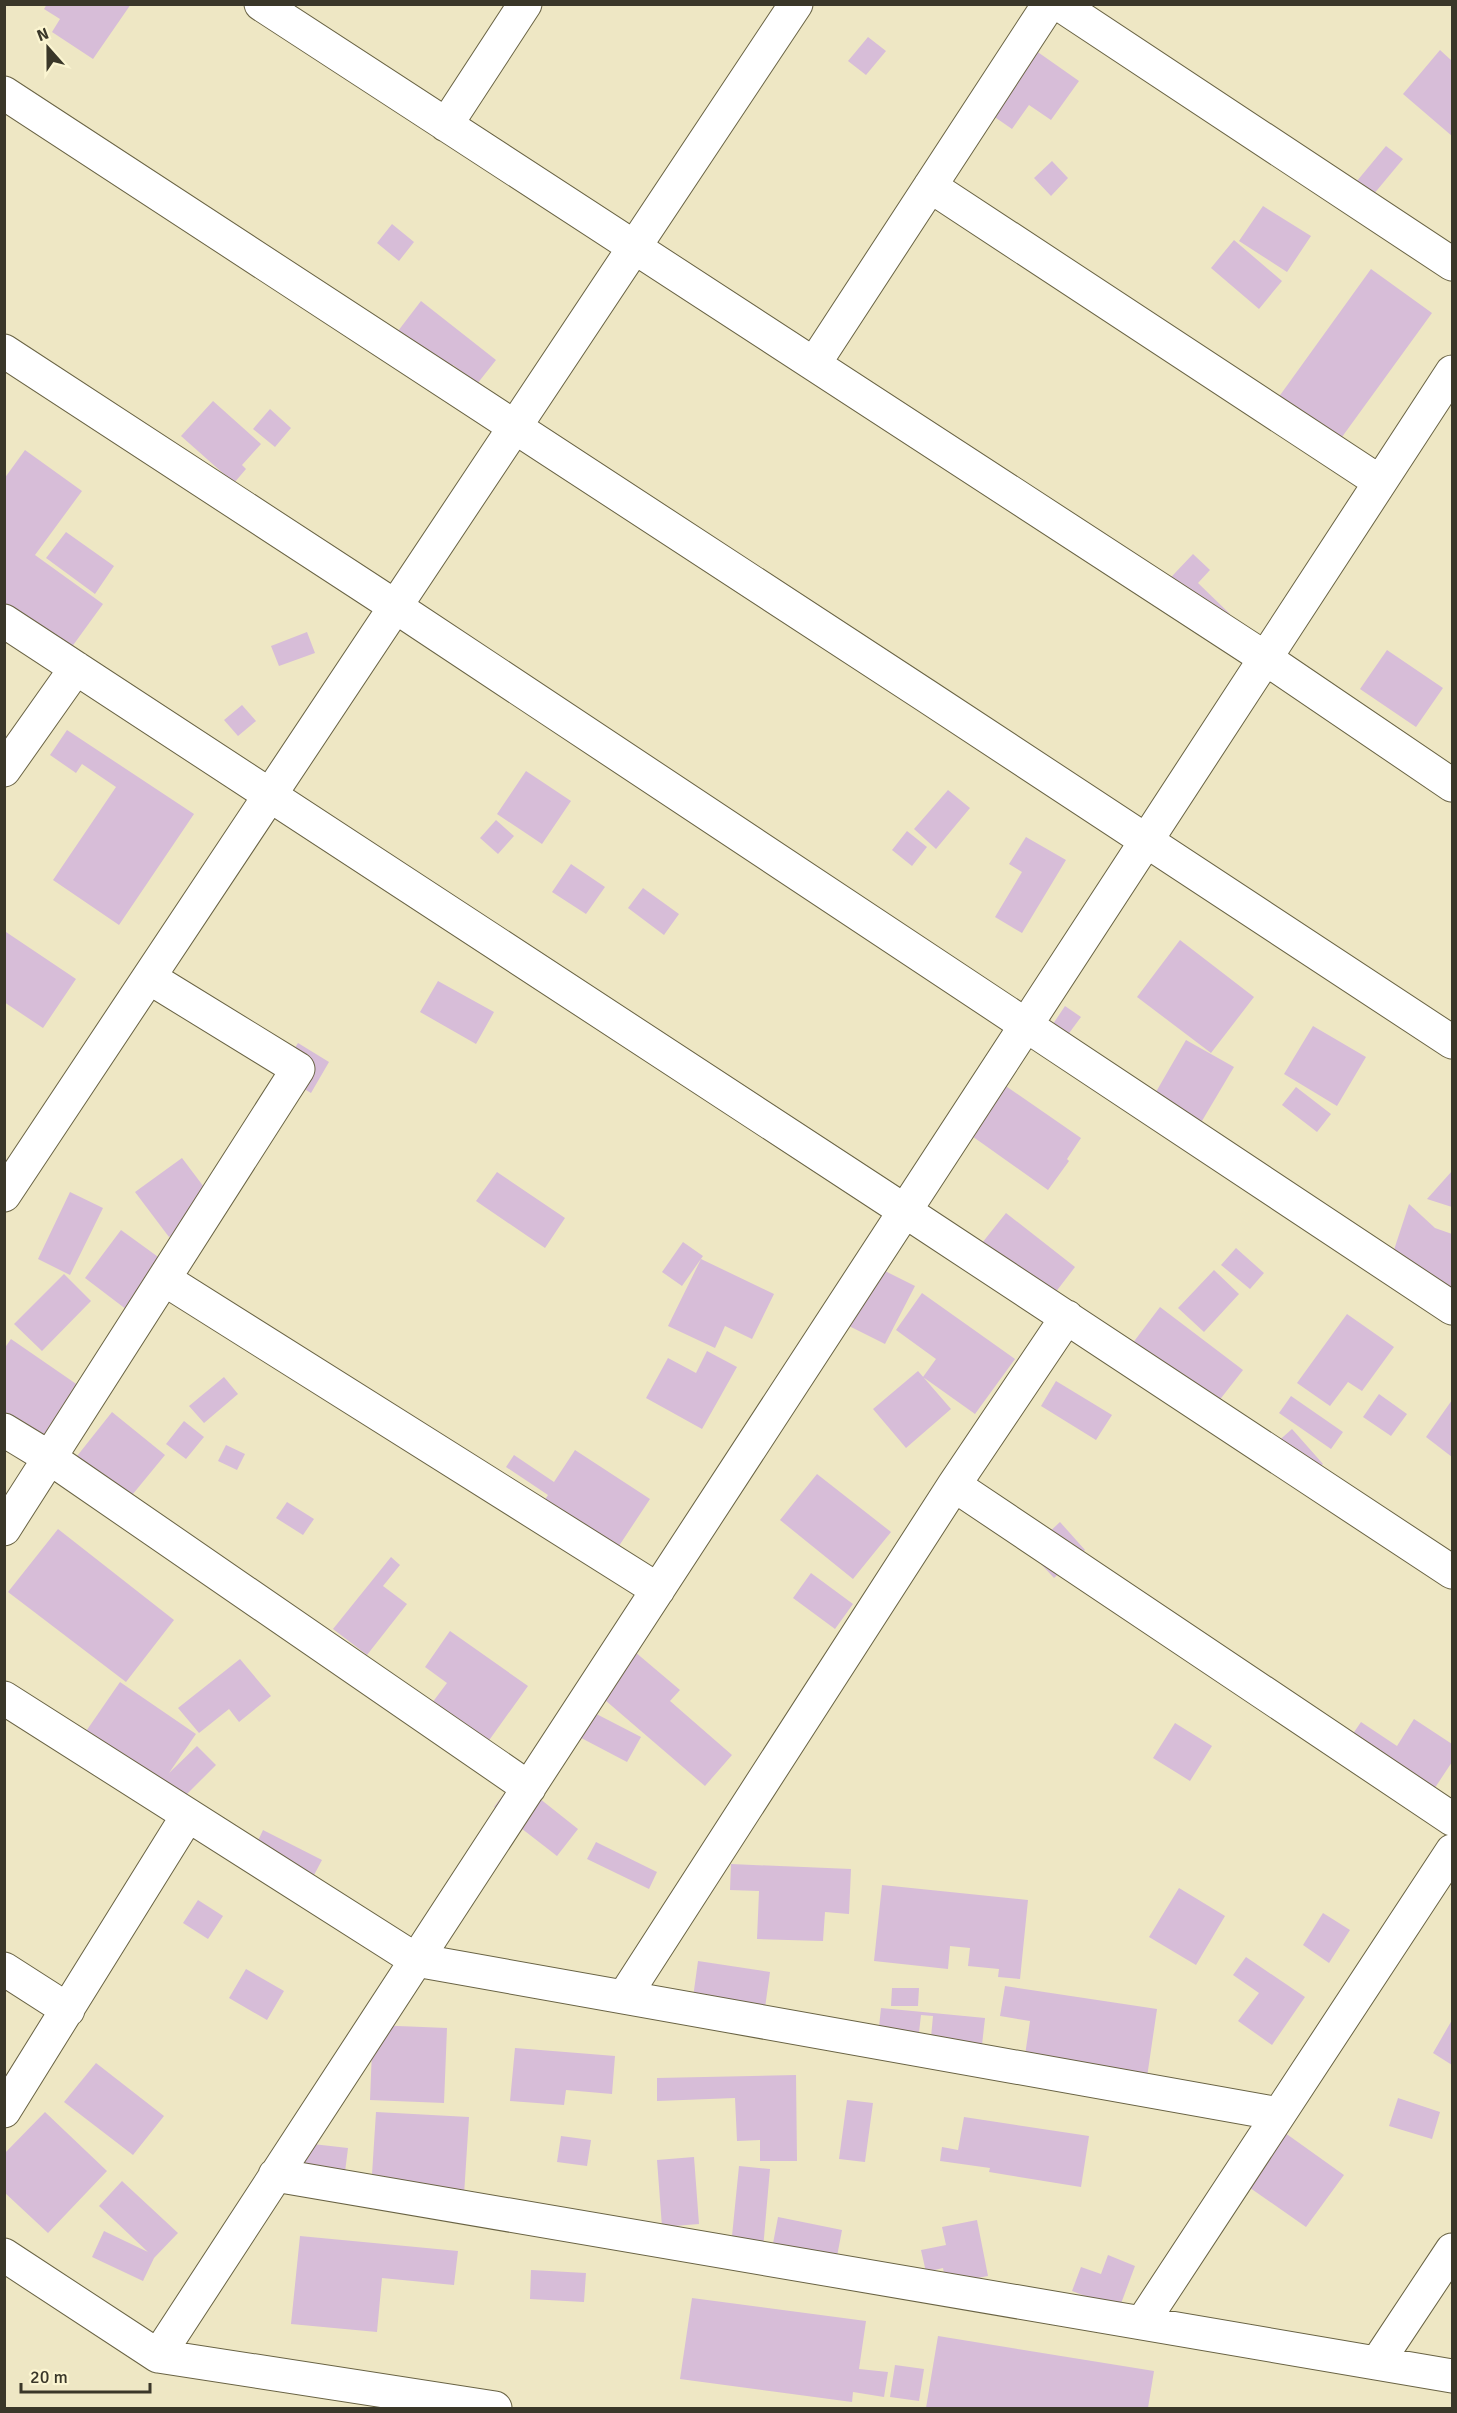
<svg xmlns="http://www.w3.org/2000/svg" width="1457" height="2413" viewBox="0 0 1457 2413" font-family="Signika,sans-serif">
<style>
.building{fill:#d7bdd8}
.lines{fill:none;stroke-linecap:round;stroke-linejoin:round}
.minor-casing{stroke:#696344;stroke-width:35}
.minor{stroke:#fff;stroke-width:33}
</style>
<rect width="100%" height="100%" fill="#eee7c4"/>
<path class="building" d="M47,4H131L93,59L52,32L60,19L44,9Z
M868,37L886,51L866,75L848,61Z
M1032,48L1079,81L1051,120L1029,105L1012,129L986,111Z
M1440,50L1452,61V136L1403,94Z
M1386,146L1403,159L1368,201L1352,187Z
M1052,161L1068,178L1051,196L1034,178Z
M1263,206L1311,236L1287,272L1239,241Z
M392,224L414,242L399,261L377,243Z
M1234,240L1282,281L1259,309L1211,268Z
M1371,269L1432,313L1334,448L1273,405Z
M421,301L496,360L477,384L453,365L436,387L385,348Z
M213,401L261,444L242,465L246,469L234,483L181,436Z
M270,409L291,428L275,447L253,429Z
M25,450L82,491L35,555L103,604L58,666L4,628V479Z
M66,532L114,566L95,594L46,558Z
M1193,554L1210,570L1198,583L1230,614L1210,635L1157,592Z
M307,632L315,653L279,666L271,646Z
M1387,650L1443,688L1416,727L1360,689Z
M242,705L256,721L238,736L224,720Z
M67,730L194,814L119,925L53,880L116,787L82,764L76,773L50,755Z
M526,771L571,801L542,844L497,814Z
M948,790L970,808L936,849L914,829Z
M496,820L514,836L498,854L480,838Z
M907,831L927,847L912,866L892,850Z
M1026,837L1066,860L1022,933L995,917L1022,872L1009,864Z
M571,864L605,887L586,914L552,892Z
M643,888L679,914L664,935L628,908Z
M6,932L76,979L43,1028L4,1002Z
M1180,940L1254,997L1211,1053L1137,997Z
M438,981L494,1012L476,1044L420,1012Z
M1065,1006L1081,1017L1064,1040L1049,1030Z
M1313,1026L1366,1057L1337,1106L1284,1074Z
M1186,1040L1234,1067L1196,1131L1149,1104Z
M298,1043L329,1062L311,1093L279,1074Z
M990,1075L1081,1138L1067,1159L1069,1161L1048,1190L955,1124Z
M1296,1087L1331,1114L1317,1132L1282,1105Z
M182,1158L216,1203L169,1237L135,1192Z
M1452,1171V1207L1427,1199Z
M497,1172L565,1218L545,1248L476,1201Z
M70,1192L103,1208L70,1275L38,1259Z
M1409,1204L1435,1228L1452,1234V1290L1391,1259Z
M1006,1213L1075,1267L1055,1293L974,1253Z
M121,1230L172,1267L135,1316L85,1278Z
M683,1242L703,1256L682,1286L662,1272Z
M1236,1248L1264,1273L1250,1289L1221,1265Z
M701,1259L774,1294L752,1339L725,1326L715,1348L668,1326Z
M871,1264L915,1286L885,1344L841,1322Z
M1214,1270L1239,1294L1204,1332L1178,1308Z
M64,1274L91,1301L42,1351L14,1324Z
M922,1293L1015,1359L975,1414L923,1377L936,1359L896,1330Z
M1160,1307L1243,1370L1211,1411L1129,1348Z
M1347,1314L1394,1347L1362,1391L1348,1382L1330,1406L1297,1383Z
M11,1339L85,1390L43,1451L4,1424V1349Z
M707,1351L737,1367L702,1429L646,1398L668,1358L696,1373Z
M918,1371L951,1409L906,1448L873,1409Z
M224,1377L238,1394L204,1423L189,1406Z
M1056,1381L1112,1415L1096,1440L1041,1406Z
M1379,1394L1407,1414L1391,1436L1363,1417Z
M1291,1396L1343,1432L1331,1449L1279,1413Z
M1452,1400V1457L1426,1437Z
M112,1412L165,1455L114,1517L62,1475Z
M184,1421L204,1437L186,1459L166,1444Z
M1292,1429L1323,1464L1306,1479L1275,1444Z
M226,1445L245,1454L237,1470L218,1461Z
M575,1450L650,1499L609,1561L537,1512L548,1495L506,1467L514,1455L554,1482Z
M817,1474L891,1532L853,1579L780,1520Z
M287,1502L314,1519L303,1535L276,1518Z
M1060,1522L1085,1550L1054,1578L1029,1551Z
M58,1529L174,1620L126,1682L8,1592Z
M391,1557L400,1565L383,1586L407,1604L367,1655L333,1629Z
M811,1573L853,1604L835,1629L793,1598Z
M450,1631L528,1686L485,1746L429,1707L447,1683L425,1667Z
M628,1646L680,1690L670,1701L732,1755L705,1786L591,1688Z
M240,1659L271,1696L239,1722L229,1709L199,1733L178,1708Z
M120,1682L196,1734L169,1773L197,1746L216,1765L177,1804L80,1740Z
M579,1705L641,1737L627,1762L566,1730Z
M1414,1719L1452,1744V1762L1417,1815L1335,1760L1361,1722L1397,1746Z
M1175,1723L1212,1746L1190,1781L1153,1758Z
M515,1779L578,1829L557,1856L494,1807Z
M263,1830L322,1860L306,1890L248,1862Z
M596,1842L657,1872L649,1889L587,1859Z
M731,1864L851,1869L849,1914L825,1912L823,1941L757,1939L759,1891L730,1890Z
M882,1885L1028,1900L1020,1979L998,1977L999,1969L968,1966L970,1948L950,1946L948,1969L874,1961Z
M1179,1888L1225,1916L1196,1965L1149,1937Z
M198,1900L223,1916L208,1939L183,1923Z
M1323,1913L1350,1930L1329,1963L1303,1945Z
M1246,1957L1305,1997L1272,2045L1238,2021L1259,1993L1233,1975Z
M698,1961L770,1972L764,2015L692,2005Z
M246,1969L284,1991L267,2020L229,1998Z
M1005,1986L1157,2009L1146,2084L1023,2069L1030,2021L1000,2016Z
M892,1988H919L918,2006H891Z
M881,2008L985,2018L981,2054L930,2048L933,2016L921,2015L917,2050L877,2046Z
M1452,2020V2065L1433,2053Z
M373,2025L447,2028L444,2103L370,2100Z
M515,2048L615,2056L612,2094L566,2090L564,2105L510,2101Z
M96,2063L164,2116L133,2155L64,2102Z
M796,2075L797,2161H760V2140L737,2141L735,2098L657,2101V2078Z
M1398,2098L1440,2112L1432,2139L1389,2126Z
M847,2100L873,2103L865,2162L839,2159Z
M45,2112L107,2171L48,2233L4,2192V2154Z
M376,2112L469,2117L464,2195L371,2190Z
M964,2117L1089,2136L1081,2187L989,2172L990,2168L940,2161L942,2147L958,2150Z
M1281,2130L1344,2175L1306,2227L1243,2183Z
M561,2136L591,2140L587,2166L557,2162Z
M295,2142L348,2148L344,2180L292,2174Z
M694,2157L699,2224L662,2227L657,2160Z
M739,2166L770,2169L763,2249L731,2246Z
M122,2181L178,2233L154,2258L143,2281L92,2257L104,2231L148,2252L99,2206Z
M778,2217L842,2230L835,2267L771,2254Z
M977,2220L988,2276L946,2284L943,2268L926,2272L921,2250L946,2245L942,2227Z
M300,2236L458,2251L454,2285L382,2278L377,2332L291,2324Z
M1108,2255L1135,2266L1119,2309L1072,2291L1081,2267L1101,2274Z
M531,2270L586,2273L584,2302L530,2299Z
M692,2298L866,2321L859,2369L888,2372L884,2397L853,2392L852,2402L680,2379Z
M938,2336L1154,2371L1148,2408H926Z
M895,2365L924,2369L919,2401L890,2397Z"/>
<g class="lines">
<defs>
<path id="minor" d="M261,4L1265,658L1452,785
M1059,4L1452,264
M4,93C487,410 971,723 1452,1042
M446,125L525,4
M930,186L1380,482
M4,351L396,607L1452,1308
M814,364L1049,4
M4,621L905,1211L1452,1572
M4,770L76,668
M4,1195L796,4
M164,1279L658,1590
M4,1430L50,1458L529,1788
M954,1485L1452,1819
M4,1529L298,1069L150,978
M4,1698L416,1960L1279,2114
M4,1969L68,2010
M624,1997L954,1485L1067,1317
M4,2111L188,1815
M275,2175L1452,2376
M4,2255L158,2356L1452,372
M1142,2323L1452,1851
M158,2356L495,2408
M1377,2363L1452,2250"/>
</defs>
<use href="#minor" class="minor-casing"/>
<use href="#minor" class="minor"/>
</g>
<rect width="1457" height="2413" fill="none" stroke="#3a3729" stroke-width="12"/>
<g transform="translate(48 48) rotate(339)" stroke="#fbf5d1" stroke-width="4.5" paint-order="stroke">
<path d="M0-4.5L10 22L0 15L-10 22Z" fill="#3a3729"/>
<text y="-9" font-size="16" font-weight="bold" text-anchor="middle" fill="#3a3729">N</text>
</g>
<path d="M21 2383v9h129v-9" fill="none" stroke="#3a3729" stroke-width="3"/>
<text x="30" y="2383" font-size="18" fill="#3a3729" stroke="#fbf5d1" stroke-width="4.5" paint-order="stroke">20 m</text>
</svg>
